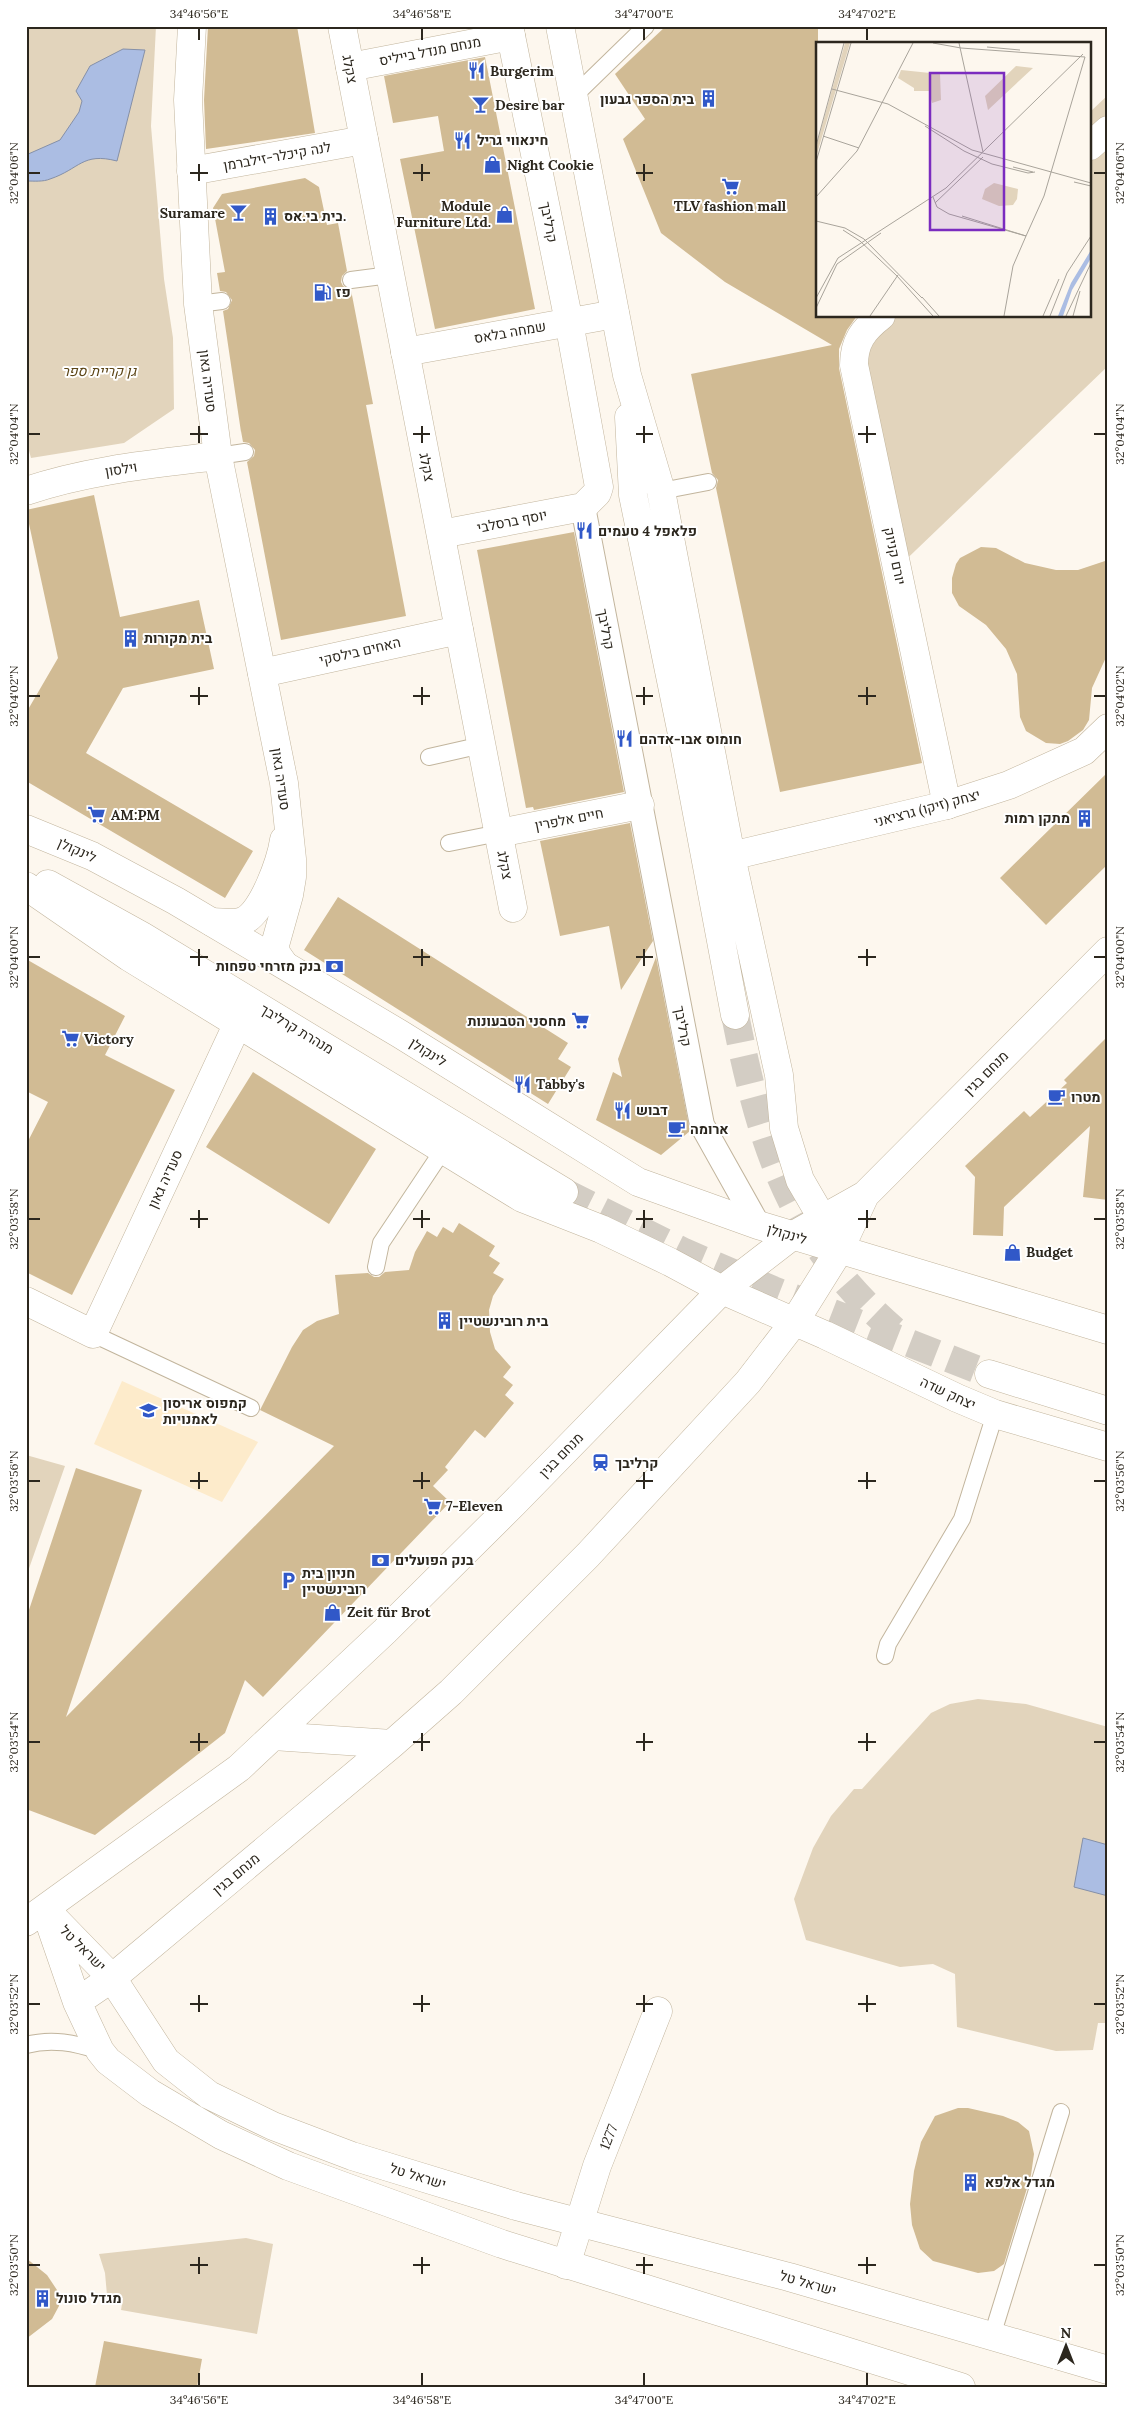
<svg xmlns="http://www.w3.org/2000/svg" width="1134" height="2413" viewBox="0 0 1134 2413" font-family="Lora,Heebo,serif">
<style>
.built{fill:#fdebcb}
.green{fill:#e2d4bc}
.water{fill:#abbde3;stroke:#8590a8}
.building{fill:#d1bb94}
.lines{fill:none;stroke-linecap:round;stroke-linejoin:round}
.tertiary-tunnel{stroke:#d3cdc4;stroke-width:28;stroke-dasharray:28 14;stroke-linecap:butt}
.service-casing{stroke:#c2b59d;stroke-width:18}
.pedestrian-casing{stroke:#c2b59d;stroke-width:26}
.minor-casing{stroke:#c2b59d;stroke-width:29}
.tertiary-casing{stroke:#c2b59d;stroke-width:29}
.service{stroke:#fff;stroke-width:16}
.pedestrian{stroke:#fff;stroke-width:24}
.minor{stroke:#fff;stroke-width:28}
.tertiary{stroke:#fff;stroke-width:28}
.ticks{fill:none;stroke:#2c271e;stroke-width:2}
.labels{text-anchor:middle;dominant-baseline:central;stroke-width:4;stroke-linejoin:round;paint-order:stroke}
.street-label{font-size:14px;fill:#2c271e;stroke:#fff}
.poi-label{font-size:14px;font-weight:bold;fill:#2c271e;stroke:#fff;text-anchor:start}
.park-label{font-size:14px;font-style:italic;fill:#5b4415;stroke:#fff}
.inset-road{fill:none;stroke:#a9a49b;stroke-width:1}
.view{fill:#7b2cbf;fill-opacity:0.15;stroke:#7b2cbf;stroke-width:2.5}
.inset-edge{fill:none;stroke:#2c271e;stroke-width:2.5}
.neatline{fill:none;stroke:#2c271e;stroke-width:2}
.ticks-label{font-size:12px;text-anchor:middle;fill:#2c271e}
</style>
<rect width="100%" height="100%" fill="#fdf7ee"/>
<path class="built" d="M122,1381L258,1442L222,1502L94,1444Z"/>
<path class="green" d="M26,26H156L151,126L164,279L173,338L174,409L124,443L31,458L26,440Z
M1108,95V366L892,573L845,349L879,316H1090V112Z
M26,1455L65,1466L26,1577Z
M978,1699L1026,1704L1108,1727V2023H1098L1093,2050L1056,2051L957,2027L955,1974L933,1964L900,1967L806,1940L794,1899L813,1848L831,1816L854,1789H862L931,1713L950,1704Z
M246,2238L273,2244L257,2334L121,2310L123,2298L107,2295L105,2273L99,2254Z"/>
<path class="water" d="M123,49L145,50L117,161C82,152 80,169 50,179C43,182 34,181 26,181V155L60,140L79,112L82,101L76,91L90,66Z
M1083,1838L1108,1845V1896L1074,1887Z"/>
<path class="building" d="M208,26H297L315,133L206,149L204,100Z
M666,26H818V316H857L847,330L839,349V368L922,763L780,792L716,488L718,480L712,473L691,374L832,345L725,282L661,233L623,139L645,119L615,74Z
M485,57L535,309L435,329L400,159L444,151L438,116L393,123L384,76Z
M305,178L319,187L327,225L338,223L347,271L342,276L341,282L343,286L351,290L373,404L366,405L406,616L281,640L247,462L254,456L255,450L249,443L243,442L241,431V432L223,311L228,309L232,300L226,292L220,291L217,273L225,272L213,208L222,194Z
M94,495L120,617L199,600L214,669L123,688L86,753L253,851L225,898L26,781V713L58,658L26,510Z
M574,532L624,792L534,810L533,807L526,808L477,550Z
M981,547L996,548L1025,563L1056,570H1078L1108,560V653L1092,688L1089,720L1083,730L1068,741L1060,744L1046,743L1026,731L1020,717L1017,674L1006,649L986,625L959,606L952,593V578L956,564L960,558Z
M1108,772V864L1046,925L1000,878Z
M630,823L653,941L621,990L609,926L560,936L540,841Z
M338,897L568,1043L558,1059L571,1067L548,1104L304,950Z
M656,957L690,1131L661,1155L596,1120L613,1072L622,1077L618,1059Z
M26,959L125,1016L105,1055L175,1090L72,1295L26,1272V1145L48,1102L26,1091Z
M1108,1036V1200L1083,1197L1090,1126L1004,1207L1003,1236L973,1235L975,1177L965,1166L1024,1111L1030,1117L1067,1083L1064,1080Z
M253,1072L376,1149L329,1224L206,1147Z
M459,1223L495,1246L489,1256L500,1263L493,1273L504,1279L493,1296L489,1310L490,1332L495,1349L511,1367L503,1377L513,1385L505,1395L514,1403L485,1438L475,1430L445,1467L448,1470L433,1486L450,1502L263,1697L245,1680L225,1733L95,1835L26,1809V1619L76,1468L142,1490L66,1717L334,1446L260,1410L292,1347L303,1330L317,1321L339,1314L335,1275L368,1273L374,1277H379L385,1272L409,1270L415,1252L427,1231L437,1237L443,1227L453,1233Z
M958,2108H968L1003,2116L1018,2122L1029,2131L1034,2154L1031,2175L1004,2264L994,2271L978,2273L933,2261L920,2249L912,2225L910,2204L914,2171L921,2142L935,2116Z
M26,2258L47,2275L57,2290L59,2306L52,2319L26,2339Z
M104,2341L202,2359L197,2387H95Z"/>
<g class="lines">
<path class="tertiary-tunnel" d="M735,1015C761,1145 790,1240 894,1330
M564,1192L684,1252L773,1290L989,1374"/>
<defs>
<path id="service" d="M573,97L646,26
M351,280L390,275
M198,304L222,301
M218,456L245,452
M661,491L708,482
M429,757L482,745
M449,843L499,833
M376,1267L381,1243L443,1150
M93,1334L251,1408
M885,1656L888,1644L962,1519L995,1414
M26,2045C52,2038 75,2043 100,2051
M992,2336L1061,2112"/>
<path id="pedestrian" d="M583,507L702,1125L758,1225"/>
<g id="minor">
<path d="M192,26L188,100L198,304L218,456L284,783L292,859V877L289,895L275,945L276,953L283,963"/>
<path d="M342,26L513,908"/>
<path d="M350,67L511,36"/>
<path d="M1090,146L1108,130"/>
<path d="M191,171L364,140"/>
<path d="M881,316C863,330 854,342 854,365L947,805"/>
<path d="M405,352L615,314"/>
<path d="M26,491C88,470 153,464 218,456"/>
<path d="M441,534L583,507L597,493L599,487L569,322L509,26"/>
<path d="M262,673L459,630"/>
<path d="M499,833L640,805"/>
<path d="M731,856L947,805L1009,785L1084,751L1108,728"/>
<path d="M212,922C222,922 234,925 243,921C263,913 281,860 284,840"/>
<path d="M26,1301L93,1334L238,1023"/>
<path id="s1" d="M566,2265L597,2166L658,2011"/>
</g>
<path id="tertiary" d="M560,26L627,375L661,491L731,856L779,1075L784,1128L800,1180L840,1249
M629,417L633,495L683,739L735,1015
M26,829L92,856L176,901L400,1034L638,1182L758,1225L1108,1330
M48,884L142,936L564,1192
M26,886L129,957L522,1198L601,1229L670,1262L722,1290L825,1335L957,1398L995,1414L1108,1447
M989,1374L1108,1411
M273,1736L392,1744
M45,1909L112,1978L166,2061L209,2095L273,2126L352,2156L516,2206L789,2277L1108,2370
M47,1915L77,2002L100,2051L108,2061L150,2093L221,2135L288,2166L502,2244L961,2387
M26,1922L239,1768L385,1631L514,1503L722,1290L792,1236L865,1195L1108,951
M77,2002L112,1978L392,1744L451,1692L588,1555L748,1382L795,1321L840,1249L865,1195"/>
</defs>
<use href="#service" class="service-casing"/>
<use href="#pedestrian" class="pedestrian-casing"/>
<use href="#minor" class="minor-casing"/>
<use href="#tertiary" class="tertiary-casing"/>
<use href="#service" class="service"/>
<use href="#pedestrian" class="pedestrian"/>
<use href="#minor" class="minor"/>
<use href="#tertiary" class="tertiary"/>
</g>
<path class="ticks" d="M199,28V40M422,28V40M644,28V40M867,28V40M199,164V181M422,164V181M644,164V181M28,173H40M190,173H208M413,173H430M636,173H653M1094,173H1106M199,426V443M422,426V443M644,426V443M867,426V443M28,434H40M190,434H208M413,434H430M636,434H653M858,434H876M1094,434H1106M199,687V705M422,687V705M644,687V705M867,687V705M28,696H40M190,696H208M413,696H430M636,696H653M858,696H876M1094,696H1106M199,949V966M422,949V966M644,949V966M867,949V966M28,957H40M190,957H208M413,957H430M636,957H653M858,957H876M1094,957H1106M199,1210V1228M422,1210V1228M644,1210V1228M867,1210V1228M28,1219H40M190,1219H208M413,1219H430M636,1219H653M858,1219H876M1094,1219H1106M199,1472V1489M422,1472V1489M644,1472V1489M867,1472V1489M28,1481H40M190,1481H208M413,1481H430M636,1481H653M858,1481H876M1094,1481H1106M199,1733V1751M422,1733V1751M644,1733V1751M867,1733V1751M28,1742H40M190,1742H208M413,1742H430M636,1742H653M858,1742H876M1094,1742H1106M199,1995V2012M422,1995V2012M644,1995V2012M867,1995V2012M28,2004H40M190,2004H208M413,2004H430M636,2004H653M858,2004H876M1094,2004H1106M199,2257V2274M422,2257V2274M644,2257V2274M867,2257V2274M28,2265H40M190,2265H208M413,2265H430M636,2265H653M858,2265H876M1094,2265H1106M199,2373V2386M422,2373V2386M644,2373V2386M867,2373V2386"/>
<defs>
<symbol id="restaurant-bare" viewBox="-9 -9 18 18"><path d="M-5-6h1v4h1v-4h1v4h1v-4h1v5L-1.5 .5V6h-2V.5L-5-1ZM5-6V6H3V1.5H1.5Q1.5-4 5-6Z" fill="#3158c8" stroke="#fff" stroke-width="2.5" paint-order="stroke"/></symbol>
<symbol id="building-bare" viewBox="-9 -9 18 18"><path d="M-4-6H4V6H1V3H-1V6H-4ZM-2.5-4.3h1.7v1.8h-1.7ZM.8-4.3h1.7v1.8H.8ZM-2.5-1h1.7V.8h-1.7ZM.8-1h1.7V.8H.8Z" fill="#3158c8" stroke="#fff" stroke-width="2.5" paint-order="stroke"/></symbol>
<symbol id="bar-bare" viewBox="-9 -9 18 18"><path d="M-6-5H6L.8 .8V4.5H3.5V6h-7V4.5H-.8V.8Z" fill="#3158c8" stroke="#fff" stroke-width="2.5" paint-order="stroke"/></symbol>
<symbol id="shop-bare" viewBox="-9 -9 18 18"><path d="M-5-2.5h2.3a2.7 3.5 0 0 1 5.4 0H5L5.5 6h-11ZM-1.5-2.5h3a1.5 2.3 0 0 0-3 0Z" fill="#3158c8" stroke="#fff" stroke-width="2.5" paint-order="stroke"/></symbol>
<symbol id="supermarket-bare" viewBox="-9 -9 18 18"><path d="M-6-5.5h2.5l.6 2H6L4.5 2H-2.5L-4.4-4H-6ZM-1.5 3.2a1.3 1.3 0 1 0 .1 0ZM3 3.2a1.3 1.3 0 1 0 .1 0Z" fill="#3158c8" stroke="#fff" stroke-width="2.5" paint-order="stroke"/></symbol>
<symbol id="fuel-bare" viewBox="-9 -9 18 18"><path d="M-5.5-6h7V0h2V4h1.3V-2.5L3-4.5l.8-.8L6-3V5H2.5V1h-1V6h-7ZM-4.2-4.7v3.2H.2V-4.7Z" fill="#3158c8" stroke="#fff" stroke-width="2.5" paint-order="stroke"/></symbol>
<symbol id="bank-bare" viewBox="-9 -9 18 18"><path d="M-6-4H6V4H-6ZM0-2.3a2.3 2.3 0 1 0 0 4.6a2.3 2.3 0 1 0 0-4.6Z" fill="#3158c8" stroke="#fff" stroke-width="2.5" paint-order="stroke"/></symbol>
<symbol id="cafe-bare" viewBox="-9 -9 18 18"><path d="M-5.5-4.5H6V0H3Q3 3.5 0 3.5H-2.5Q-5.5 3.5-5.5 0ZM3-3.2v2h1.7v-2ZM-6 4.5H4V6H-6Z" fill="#3158c8" stroke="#fff" stroke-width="2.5" paint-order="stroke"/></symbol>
<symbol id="school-bare" viewBox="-9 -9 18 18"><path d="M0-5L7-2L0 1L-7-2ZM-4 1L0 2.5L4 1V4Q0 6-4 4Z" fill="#3158c8" stroke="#fff" stroke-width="2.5" paint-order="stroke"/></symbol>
<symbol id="station-bare" viewBox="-9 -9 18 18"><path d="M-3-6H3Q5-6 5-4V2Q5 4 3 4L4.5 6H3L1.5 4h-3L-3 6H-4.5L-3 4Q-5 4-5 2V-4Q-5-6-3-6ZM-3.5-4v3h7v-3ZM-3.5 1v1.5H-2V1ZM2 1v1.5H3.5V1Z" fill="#3158c8" stroke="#fff" stroke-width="2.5" paint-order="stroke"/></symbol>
<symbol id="parking-bare" viewBox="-9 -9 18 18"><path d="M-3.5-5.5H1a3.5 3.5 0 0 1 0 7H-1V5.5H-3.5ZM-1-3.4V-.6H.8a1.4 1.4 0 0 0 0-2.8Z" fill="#3158c8" stroke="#fff" stroke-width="2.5" paint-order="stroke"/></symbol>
</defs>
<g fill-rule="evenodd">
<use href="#restaurant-bare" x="464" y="58" width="25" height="25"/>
<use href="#building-bare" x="696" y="86" width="25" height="25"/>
<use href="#bar-bare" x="468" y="92" width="25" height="25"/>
<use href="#restaurant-bare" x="450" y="128" width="25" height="25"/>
<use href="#shop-bare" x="480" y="152" width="25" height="25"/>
<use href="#supermarket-bare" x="718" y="174" width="25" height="25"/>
<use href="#bar-bare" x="226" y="200" width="25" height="25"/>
<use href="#shop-bare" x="492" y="202" width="25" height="25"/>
<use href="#building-bare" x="258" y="204" width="25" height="25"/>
<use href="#fuel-bare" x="310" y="280" width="25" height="25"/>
<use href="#restaurant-bare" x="572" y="518" width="25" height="25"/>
<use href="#building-bare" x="118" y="626" width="25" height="25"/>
<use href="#restaurant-bare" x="612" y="726" width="25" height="25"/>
<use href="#supermarket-bare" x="84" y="802" width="25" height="25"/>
<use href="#building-bare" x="1072" y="806" width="25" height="25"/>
<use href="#bank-bare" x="322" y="954" width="25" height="25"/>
<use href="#supermarket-bare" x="568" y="1008" width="25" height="25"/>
<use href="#supermarket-bare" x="58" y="1026" width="25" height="25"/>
<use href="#restaurant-bare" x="510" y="1072" width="25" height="25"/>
<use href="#cafe-bare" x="1044" y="1084" width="25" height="25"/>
<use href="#restaurant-bare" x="610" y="1098" width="25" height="25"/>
<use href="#cafe-bare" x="664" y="1116" width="25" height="25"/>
<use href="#shop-bare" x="1000" y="1240" width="25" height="25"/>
<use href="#building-bare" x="432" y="1308" width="25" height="25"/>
<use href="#school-bare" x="136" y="1398" width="25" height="25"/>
<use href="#station-bare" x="588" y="1450" width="25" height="25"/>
<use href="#supermarket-bare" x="420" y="1494" width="25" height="25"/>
<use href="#bank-bare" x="368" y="1548" width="25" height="25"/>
<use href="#parking-bare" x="276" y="1568" width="25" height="25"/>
<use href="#shop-bare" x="320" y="1600" width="25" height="25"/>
<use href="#building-bare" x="958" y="2170" width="25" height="25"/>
<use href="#building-bare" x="30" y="2286" width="25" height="25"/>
</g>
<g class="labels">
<g class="street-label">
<text transform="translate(430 51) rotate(-11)">מנחם מנדל בייליס</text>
<text transform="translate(350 69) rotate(79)">צקלג</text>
<text transform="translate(277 156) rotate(-10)">לנה קיכלר-זילברמן</text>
<text transform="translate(549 222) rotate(79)">קרליבך</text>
<text transform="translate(510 332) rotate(-10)">שמחה בלאס</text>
<text transform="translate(208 381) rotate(83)">סעדיה גאון</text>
<text transform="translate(427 467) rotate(79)">צקלג</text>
<text transform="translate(121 469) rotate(-9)">וילסון</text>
<text transform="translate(512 521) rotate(-11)">יוסף ברסלבי</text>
<text transform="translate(895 556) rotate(78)">יורם קניוק</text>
<text transform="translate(606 629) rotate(79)">קרליבך</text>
<text transform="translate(360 651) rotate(-13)">האחים בילסקי</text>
<text transform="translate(281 779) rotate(82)">סעדיה גאון</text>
<text transform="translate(927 808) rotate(-15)">יצחק (זיקו) גרציאני</text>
<text transform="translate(569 819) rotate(-11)">חיים אלפרין</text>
<text transform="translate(77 850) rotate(24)">לינקולן</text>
<text transform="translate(505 865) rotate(79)">צקלג</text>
<text transform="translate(683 1026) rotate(79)">קרליבך</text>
<text transform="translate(297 1029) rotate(31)">מנהרת קרליבך</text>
<text transform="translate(428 1052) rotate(32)">לינקולן</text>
<text transform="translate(986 1073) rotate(-45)">מנחם בגין</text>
<text transform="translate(165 1179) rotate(-65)">סעדיה גאון</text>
<text transform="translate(787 1234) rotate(16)">לינקולן</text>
<text transform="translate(948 1393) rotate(25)">יצחק שדה</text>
<text transform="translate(561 1455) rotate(-46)">מנחם בגין</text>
<text transform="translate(236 1874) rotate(-40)">מנחם בגין</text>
<text transform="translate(83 1948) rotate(45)">ישראל טל</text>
<text stroke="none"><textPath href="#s1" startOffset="135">1277</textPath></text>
<text transform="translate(418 2176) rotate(17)">ישראל טל</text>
<text transform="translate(808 2283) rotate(16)">ישראל טל</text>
</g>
<g class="poi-label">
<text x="490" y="71">Burgerim</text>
<text x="694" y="99" text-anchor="end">בית הספר גבעון</text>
<text x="495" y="105">Desire bar</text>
<text x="477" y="140">חינאווי גריל</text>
<text x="507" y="165">Night Cookie</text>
<text x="491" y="206" text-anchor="end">Module<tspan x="491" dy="16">Furniture Ltd.</tspan></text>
<text x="730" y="206" text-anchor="middle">TLV fashion mall</text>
<text x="225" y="213" text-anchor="end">Suramare</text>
<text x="284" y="216">בית בי.אס.</text>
<text x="336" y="292">פז</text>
<text x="598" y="531">פלאפל 4 טעמים</text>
<text x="144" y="638">בית מקורות</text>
<text x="639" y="739">חומוס אבו-אדהם</text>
<text x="111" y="815">AM:PM</text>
<text x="1070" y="818" text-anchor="end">מתקן רמות</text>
<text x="321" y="966" text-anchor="end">בנק מזרחי טפחות</text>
<text x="566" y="1021" text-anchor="end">מחסני הטבעונות</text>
<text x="84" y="1039">Victory</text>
<text x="536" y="1084">Tabby's</text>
<text x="1071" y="1097">מטרו</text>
<text x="636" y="1110">דבוש</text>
<text x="690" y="1129">ארומה</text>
<text x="1026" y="1252">Budget</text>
<text x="459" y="1321">בית רובינשטיין</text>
<text x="163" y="1403">קמפוס אריסון<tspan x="163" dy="16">לאמנויות</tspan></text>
<text x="615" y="1463">קרליבך</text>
<text x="446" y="1506">7-Eleven</text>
<text x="395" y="1560">בנק הפועלים</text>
<text x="302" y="1573">חניון בית<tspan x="302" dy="16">רובינשטיין</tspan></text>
<text x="347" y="1612">Zeit für Brot</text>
<text x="985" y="2182">מגדל אלפא</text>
<text x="56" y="2298">מגדל סונול</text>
</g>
<g class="park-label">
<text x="99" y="371">גן קריית ספר</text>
</g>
</g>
<g transform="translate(816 42)">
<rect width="275" height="275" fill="#fdf7ee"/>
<path d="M29,1H34L0,115V105ZM200,24L217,26L172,68L169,54ZM85,28L124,32L125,58L116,61L113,49H98V46L82,36ZM178,141L202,147L201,157L197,163L183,164L166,157L169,147Z" fill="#e2d4bc"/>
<path d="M275,208V216L256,248L247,274H242L255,241Z" fill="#abbde3"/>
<path class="inset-road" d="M117,1L145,6L269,15L228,154L210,194M143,1L167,110M171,5L204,8M16,47L72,62L156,108L275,141M109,84L148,109L176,122L212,131L219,130M7,94L43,106M0,104L28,1M0,120L35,1M197,125L217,130M258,140L275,144M0,155L41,109L97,1M117,155L121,165L133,172L210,194M119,161L167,115M146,174L210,194M0,179L29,186L48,197L106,256M27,188L44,199L81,234L117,274M106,255L123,274M0,256L22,216L130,146L267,12M0,266L21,222L65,191M54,274L82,233M188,274L197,224L210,194M227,274L243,237M234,274L251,231L275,194M250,274L275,221M257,274L264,249"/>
<path class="view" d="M114,31H188V188H114Z"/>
<rect width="275" height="275" class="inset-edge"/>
</g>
<rect width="1134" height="2413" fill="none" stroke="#ffffff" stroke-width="55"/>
<g transform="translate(1066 2346)" stroke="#ffffff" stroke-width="4" paint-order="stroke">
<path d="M0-4L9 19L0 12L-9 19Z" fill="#2c271e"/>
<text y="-8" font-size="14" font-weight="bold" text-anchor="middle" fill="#2c271e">N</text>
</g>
<rect x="28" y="28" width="1078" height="2358" class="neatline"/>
<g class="ticks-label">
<text x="199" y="18">34°46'56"E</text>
<text x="422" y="18">34°46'58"E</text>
<text x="644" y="18">34°47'00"E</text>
<text x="867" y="18">34°47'02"E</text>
<text transform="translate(14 173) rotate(-90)" y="4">32°04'06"N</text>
<text transform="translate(1120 173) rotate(-90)" y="4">32°04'06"N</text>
<text transform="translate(14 434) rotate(-90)" y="4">32°04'04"N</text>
<text transform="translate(1120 434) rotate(-90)" y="4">32°04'04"N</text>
<text transform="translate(14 696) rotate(-90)" y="4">32°04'02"N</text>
<text transform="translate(1120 696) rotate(-90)" y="4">32°04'02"N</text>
<text transform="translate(14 957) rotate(-90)" y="4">32°04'00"N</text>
<text transform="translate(1120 957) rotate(-90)" y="4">32°04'00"N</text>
<text transform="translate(14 1219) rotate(-90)" y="4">32°03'58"N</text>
<text transform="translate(1120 1219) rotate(-90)" y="4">32°03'58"N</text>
<text transform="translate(14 1481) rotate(-90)" y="4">32°03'56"N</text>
<text transform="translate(1120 1481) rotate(-90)" y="4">32°03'56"N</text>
<text transform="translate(14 1742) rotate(-90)" y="4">32°03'54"N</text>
<text transform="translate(1120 1742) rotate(-90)" y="4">32°03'54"N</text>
<text transform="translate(14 2004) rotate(-90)" y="4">32°03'52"N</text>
<text transform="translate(1120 2004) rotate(-90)" y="4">32°03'52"N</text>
<text transform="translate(14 2265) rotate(-90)" y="4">32°03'50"N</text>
<text transform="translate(1120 2265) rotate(-90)" y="4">32°03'50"N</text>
<text x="199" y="2404">34°46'56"E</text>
<text x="422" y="2404">34°46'58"E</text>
<text x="644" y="2404">34°47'00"E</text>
<text x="867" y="2404">34°47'02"E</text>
</g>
</svg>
